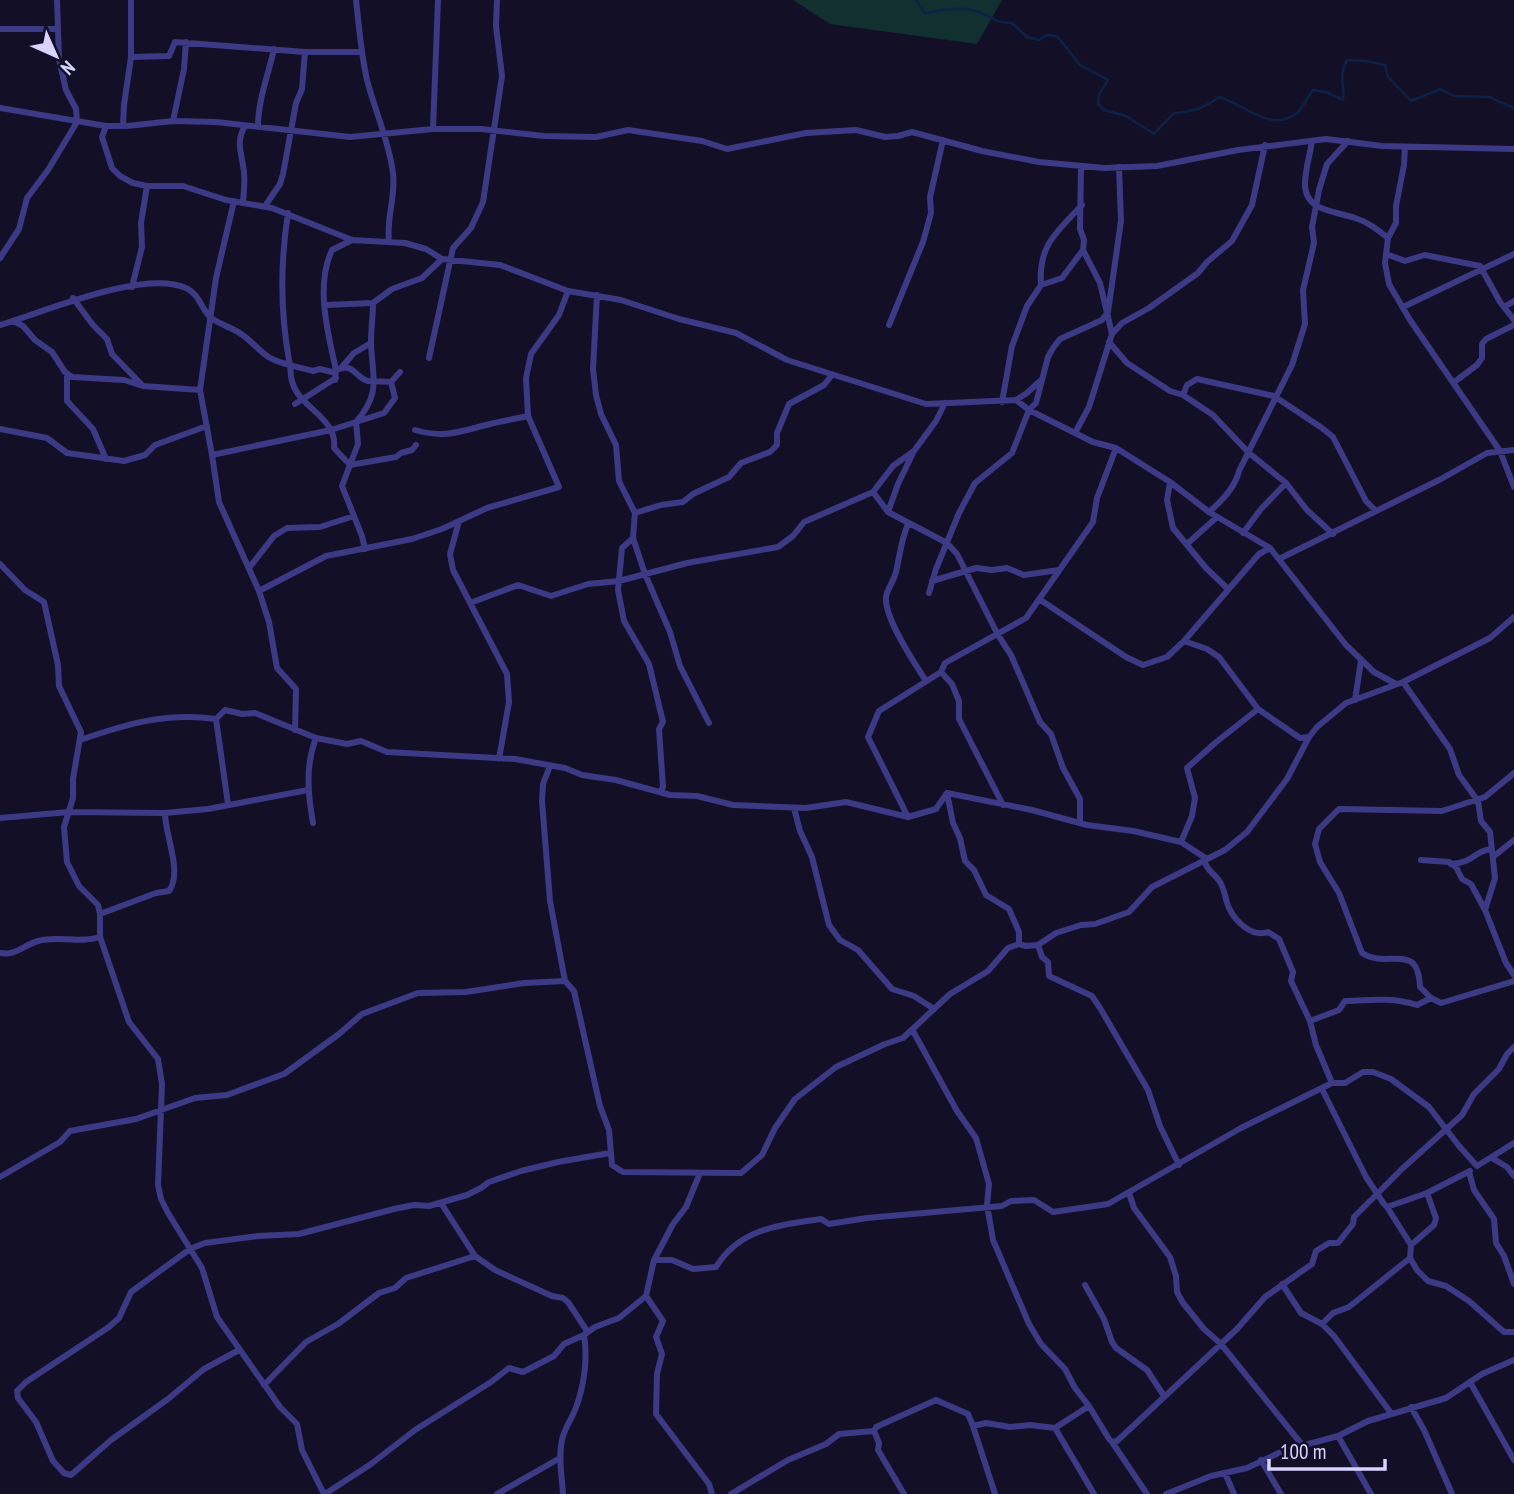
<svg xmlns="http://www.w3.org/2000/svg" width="1514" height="1494" viewBox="0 0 1514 1494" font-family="'PT Sans Narrow',sans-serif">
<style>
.green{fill:#12302f}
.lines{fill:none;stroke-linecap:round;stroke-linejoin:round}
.stream{stroke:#0c2248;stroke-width:2.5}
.street{stroke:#3d3a85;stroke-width:6}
</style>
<rect width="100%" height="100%" fill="#130f26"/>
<path class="green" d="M793,0H1002L977,44L830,24Z"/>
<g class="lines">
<path class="stream" d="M916,0L925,13C944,10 962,5 981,13C997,19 991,22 1012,23L1027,37L1039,40L1046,35L1057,36L1080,65L1108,80L1099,94L1098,104L1104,110L1126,116L1154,134L1174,113C1193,112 1204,108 1219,97C1243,103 1271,134 1297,113C1303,108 1308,96 1313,90L1326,92L1343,100C1345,84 1338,75 1347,60L1366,61L1385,65L1388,77L1411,101L1440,89L1454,96L1489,97L1514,108"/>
<path class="street" d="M356,0C359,26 361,54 367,80C375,111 389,141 393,173C396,197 386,218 389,242
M0,29H58
M131,57L169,56L175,42L305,52H362
M0,108L106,126H127L173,121L216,122L350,137L433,129H481L544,136L596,137L628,130L702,141L727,149L806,133L856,130L885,137L898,136L912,132L982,151L1039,162L1104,168L1157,166L1238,150L1326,139L1382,146L1514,149
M173,121L184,69L186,42
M106,126L102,137L112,168L120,176L133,183L147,186H183L226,200L272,208L352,240L405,243L426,249L442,259L500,265L568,291L621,300L679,319L736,333L787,360L926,404L1016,400L1029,410L1093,442L1116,448L1170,482L1209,512L1270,548L1346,645L1374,672L1396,684
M123,126L124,105L131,57V0
M258,127C258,100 268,76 274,49
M433,129L438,0
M1312,141C1310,155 1305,170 1305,184C1305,212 1336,211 1355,218C1368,222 1378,230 1388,238
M1405,147L1404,165L1396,206V223L1388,238L1385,263L1389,284L1410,320L1500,451L1514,487
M243,202C244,192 245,182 244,172C242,153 235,143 245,126
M265,206L280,184L283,174L296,103L302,89L305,52
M288,213C280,264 280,310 289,360C291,367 290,375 292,381C298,408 338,417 334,448L350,465L396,457L401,453L412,450L416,445
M1386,254L1405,261L1425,255L1480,266L1500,302L1514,320
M0,258L19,229L27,198L48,170L77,122L76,109L66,90L59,59L57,0
M1041,285C1038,245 1057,232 1082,205
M132,287L142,247L141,223L147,186
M597,295L593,369L596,395L601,414L616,445L619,481L635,513L633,538L645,574L670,632L680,666L709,723
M73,298L93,325L107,339L112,354L143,386
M326,305L373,303
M1403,307L1514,254
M1504,307L1514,301
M13,321L23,326L35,340L52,352L65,372L72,377L124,380L143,386L200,390L212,455L331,430L384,413L395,398L391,382
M0,325C44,312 143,269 186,288C199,294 201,308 210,317C217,323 230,327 238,332C249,338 257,349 267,356C278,364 299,367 313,371L320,369L332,372C355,360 353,377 368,381C375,382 384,381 391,382L400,372
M889,325L923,242L931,213L930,197L943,140
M1112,334L1122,323L1149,308L1198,273L1207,262L1232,241L1252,205L1265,145
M1109,342L1127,363L1170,391L1183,395L1213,415L1249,453L1286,483L1307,510L1333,534
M429,358L453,248L471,228L483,202L502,76L496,26L497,0
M341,368L354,353L371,343
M67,374V401L93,429L106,459
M335,380L336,370C328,333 315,286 332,250L352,240
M1453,383L1477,365L1482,358V344L1486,339L1514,325
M200,390L216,278L234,201
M1183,395L1187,385L1197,379L1274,396L1322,428L1333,437L1366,501L1376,511
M1016,400L1027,393L1041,380
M1002,402L1012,346L1027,306L1041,285L1062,278L1083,250
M295,404L336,378
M0,429L47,438L67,453L124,461L145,455L155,445L207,426
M415,430C445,439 461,431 490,424C502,421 515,419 528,416
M1075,433L1089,407L1112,334L1100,283L1083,250L1084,240L1080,229L1081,167
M212,455L219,502L259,591L269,622L277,668L296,689L295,730
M1170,482L1167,500L1173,528L1206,568L1228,589
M873,492L888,512L947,543L957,554L998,635L1011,655L1040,722L1051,734L1063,768L1080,799V823
M888,512L898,484L913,453
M1209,512C1222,501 1235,488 1239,471L1292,365L1305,324L1303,290L1314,243L1312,227L1319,190L1327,164L1348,141
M635,513L661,505L683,502L693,494L729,477L741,463L770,452L777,445V433L789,404L824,385L832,375
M459,521L450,554L453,570L507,674L509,702L499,759
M908,524C901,540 900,555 896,572C894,581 887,589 886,597C884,618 915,664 926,681
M1243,533L1261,509L1286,483
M633,538L622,548L618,590L624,621L649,664L663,722L659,729L663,787L661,791
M1187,544L1217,517
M365,549L362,536L342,486L358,444L356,422C382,392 372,378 371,342C371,329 373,316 373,303L392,289L422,278L442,259
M1279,559L1441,479L1487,453L1514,450
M0,564L25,590L44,602L58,665L59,686L81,732L73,779V798L64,827L67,862L79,886L98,905L100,914V937L129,1022L158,1059L162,1084L158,1185L161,1199L168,1213L202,1268L217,1317L280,1407L297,1424L302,1450L324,1494
M249,568L274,536L287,528L320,527L354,516
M932,581L976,568L992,570L1007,568L1024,575L1059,570
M259,591L326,556L412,539L442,529L487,508L559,487L528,416L526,378L531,354L559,315L568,291
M929,593L936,569L959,513L975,483L1012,453L1029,410L1036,403L1048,357L1053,348L1060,339L1102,320L1108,312L1121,221L1119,167
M1039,599L1126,657L1143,665L1167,657L1184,641L1259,554L1270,548
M470,603L518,585L551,596L588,584L619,581L687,563L778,547L793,536L804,522L873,492L893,466L914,451L936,421L945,403
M1184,641L1207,649L1219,657L1258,709L1300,738L1309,737
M941,672L952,684L959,701V719L1003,805
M1403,682L1450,749L1459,775L1478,801L1481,821L1490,832L1495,878L1485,910L1506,963L1514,975
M1355,700L1361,661
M216,719L228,804
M80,740C127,724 165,712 216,719L225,710L242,714L255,713L316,738L347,744L361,741L387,752L515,759L565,768L582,775L616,780L670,795L697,796L733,805L806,808L846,802L908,817L936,809L947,793L1032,810L1087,825L1133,831L1181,842L1207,859
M550,766L543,784L542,801L550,901L565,981L574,991L600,1106L609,1130L612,1165L623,1172L741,1173L762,1155L775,1128L795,1099L836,1067L885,1044L903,1038L950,994L988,971L1008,948L1019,944L1026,946L1038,945L1056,933L1081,925L1095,924L1129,912L1152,887L1225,850L1247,832L1287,779L1309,737L1317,727L1346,703L1403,682L1490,638L1514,617
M1514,773L1485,797L1442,811L1339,809L1319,829L1315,844L1320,862L1339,893L1362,953C1388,970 1418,940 1420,987L1431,998L1441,1003L1514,981
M947,793L953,823L960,838L965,861L974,870L986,895L1009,909L1019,932V944
M794,808L800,831L812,857L829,925L840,940L858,950L892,989L914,996L934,1009
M908,817L868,737L879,711L941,672L945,663L1026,618L1093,522L1097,498L1116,448
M0,818L69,812L165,813L208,809L308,790
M313,823C308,795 305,766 316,738
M1181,842L1192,816L1195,798L1187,768L1215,743L1258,709
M1493,857L1514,840
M1204,860C1207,872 1215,873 1220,882C1225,890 1225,899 1229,908C1235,921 1252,938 1268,932L1279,939L1293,972L1291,981L1310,1021L1316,1045L1332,1083H1345L1363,1072H1373L1391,1079L1429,1107L1459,1146L1477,1166L1514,1143
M1421,860L1449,862L1456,867L1462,879L1471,884L1485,910
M1451,864C1474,863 1474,851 1491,849
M100,914L156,893L169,891C183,872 165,836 165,813
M1038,945L1042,957L1048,962L1049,976L1092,996L1100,1008L1148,1090L1160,1126L1179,1165
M0,953C15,956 24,945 38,941C59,935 78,944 100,937
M1310,1021L1339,1010L1345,1001C1370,1000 1392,997 1417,1005L1431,998
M913,1031L957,1111L976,1138L989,1184L987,1205L993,1240L1029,1324L1041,1344L1065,1369L1075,1388L1089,1406
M1322,1089L1366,1177L1384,1204L1387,1207L1427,1193
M1492,1158L1507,1167L1514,1176
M1469,1172L1474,1190L1494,1219L1496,1243L1504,1256L1514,1284
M0,1177L60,1142L70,1131L136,1119L195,1098L227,1095L284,1074L339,1034L362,1014L418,993L466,992L524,983L565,981
M1129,1193L1134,1208L1170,1257L1176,1276L1177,1292L1183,1303L1204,1329L1221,1344L1303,1446
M441,1203L475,1256L495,1270L552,1296L563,1298L568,1302L587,1331
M1387,1207L1411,1245L1410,1258L1417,1270L1428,1281L1446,1286L1469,1301L1504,1332H1514
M1411,1245L1434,1225L1436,1218L1427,1193L1470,1171
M654,1260H672L693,1269L716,1267C740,1228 780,1225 821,1219L829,1224L867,1218L1002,1206L1011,1201L1034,1200L1053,1212L1108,1204L1241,1128L1332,1083
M1282,1284L1301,1313L1322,1324L1334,1336L1391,1413
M1085,1285L1104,1319L1112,1342L1116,1348L1147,1370L1164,1396
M646,1296L663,1321L656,1337L662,1354L657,1374L656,1414L709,1484L712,1494
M1322,1324L1333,1313L1349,1307L1410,1258
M239,1350L204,1369L168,1399L111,1440L71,1475L64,1473L53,1461L36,1422L18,1398L17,1391L26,1382L109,1327L119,1318L131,1292L190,1249L205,1243L258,1236L299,1234L394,1209L414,1205L429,1206L467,1195L481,1188L489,1182L521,1171L558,1162L610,1153
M1470,1382L1514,1460
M264,1385L306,1342L338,1324L379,1293L395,1288L406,1278L475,1256
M1411,1407L1424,1430L1452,1494
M973,1426L995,1494
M1055,1428L1094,1494
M1338,1436L1371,1494
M1112,1442L1147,1494
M1261,1460L1281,1494
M1225,1473L1234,1494
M325,1494L371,1464L415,1430L491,1382L509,1368L523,1372L554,1356L564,1344L584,1335
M497,1494L560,1458
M563,1494C562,1476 558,1457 562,1440C564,1429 571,1420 575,1410C584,1387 588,1359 584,1335L595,1327L619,1318L646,1296L654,1260L673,1224L686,1207L700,1173
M731,1494L788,1460L826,1444L839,1434L874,1431
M904,1494L878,1450L879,1443L874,1431L876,1427L936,1400L968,1414L973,1426L986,1423L1010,1427L1030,1425L1055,1428L1089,1406L1109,1439L1112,1442L1117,1441L1237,1329L1265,1297L1312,1264L1316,1251L1329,1243H1338L1353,1224L1354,1217L1403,1168L1462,1115L1474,1094L1499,1069L1507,1054L1514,1047
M1166,1494L1211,1476L1247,1468L1283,1451L1338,1436L1368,1421L1446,1398L1482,1374L1514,1360"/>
</g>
<g transform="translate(56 56) rotate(135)" stroke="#130f26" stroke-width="5" paint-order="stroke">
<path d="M0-5L12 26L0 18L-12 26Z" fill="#d9d4ff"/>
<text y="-10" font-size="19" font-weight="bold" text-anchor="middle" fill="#d9d4ff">N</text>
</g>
<path d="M1269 1459v10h116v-10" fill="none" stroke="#d9d4ff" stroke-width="3.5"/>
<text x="1280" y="1459" font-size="21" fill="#d9d4ff" stroke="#130f26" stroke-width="5" paint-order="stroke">100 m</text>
</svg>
